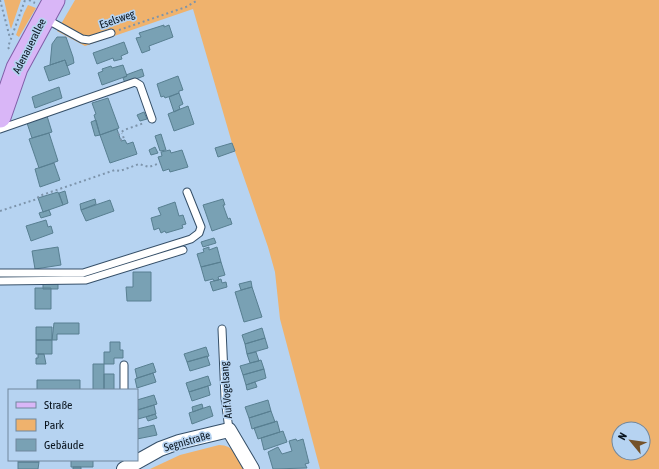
<svg xmlns="http://www.w3.org/2000/svg" width="659" height="469" viewBox="0 0 659 469" font-family="'Asap Condensed',sans-serif">
<style>
.green{fill:#efb26d;fill-rule:evenodd}
.building{fill:#79a1b4;stroke:#587f91}
.lines{fill:none;stroke-linecap:round;stroke-linejoin:round}
.service-casing{stroke:#354f68;stroke-width:9}
.minor-casing{stroke:#354f68;stroke-width:16}
.primary-casing{stroke:#805ea8;stroke-width:23}
.path{stroke:#7d94ab;stroke-width:2;stroke-dasharray:2 3;stroke-linecap:butt}
.service{stroke:#fff;stroke-width:7}
.minor{stroke:#fff;stroke-width:14}
.primary{stroke:#d9b6f7;stroke-width:21}
.labels{text-anchor:middle;dominant-baseline:central;stroke-width:3.5;stroke-linejoin:round;paint-order:stroke}
.street-label{font-size:11px;fill:#0a151f;stroke:#b6d3f1}
</style>
<rect width="100%" height="100%" fill="#b6d3f1"/>
<path class="green" d="M4,0H21L11,29L10,26Z
M75,0H659V469H320L280,319L275,272L268,247L232,143L193,9L85,46L57,31ZM619,429H643V453H619Z
M28,5L36,8L19,37L16,35L24,13Z
M219,445C234,445 238,457 245,469H150L180,455Z"/>
<path class="building" d="M164,25V27L169,25L173,37L149,46L150,50L142,53L136,38L141,37L139,33Z
M57,37H66L73,57L74,63L67,66L65,60L50,65L52,44Z
M124,42L128,53L121,56L122,59L114,61L113,58L97,64L93,53Z
M65,60L70,74L49,81L44,67Z
M123,65L127,76L102,85L98,73L103,71L102,69L111,66L112,68Z
M142,69L144,76L125,83L123,78L127,76L126,75Z
M178,76L183,90L179,91V93L165,98L164,96L161,97L157,84Z
M59,87L62,98L35,108L32,97Z
M179,93L183,104L179,106L180,109L174,112L169,97Z
M108,98L119,128L100,135L94,115L96,114L92,103Z
M188,106L194,124L174,131L168,114Z
M144,112L147,119L140,121L137,115Z
M47,116L52,132L32,138L27,123Z
M96,120L100,135L95,136L91,122Z
M117,129L121,141L125,140L127,144L133,142L137,154L110,163L100,135Z
M49,133L58,161L39,168L29,139Z
M161,134L166,150L160,151L155,136Z
M232,143L235,151L218,157L215,148Z
M155,147L158,153L151,155L149,150Z
M170,150L171,153L182,150L188,167L170,172L169,169L163,171L158,157L162,156L161,152Z
M54,163L60,180L40,187L35,169Z
M65,191L68,203L63,205L59,193Z
M58,192L63,205L43,212L38,198Z
M95,199L96,204L81,210L80,204Z
M223,199L225,205H223L228,219L230,218L232,224L212,231L203,205Z
M110,200L114,211L86,221L81,210Z
M175,202L179,216L183,215L186,224L182,225L183,228L166,233L165,231L161,233L159,228L154,230L151,218L161,215L158,208Z
M49,210L51,215L41,218L39,213Z
M46,220L48,227L51,226L53,233L31,241L26,226Z
M214,238L216,243L203,247L201,242Z
M58,247L61,265L35,269L32,251Z
M209,247V250L217,247L221,262L201,267L197,254L204,252L203,249Z
M221,262L225,275L218,277L219,280L214,281L213,279L205,281L201,267Z
M133,272H151V301H127L126,287H133Z
M221,279L222,283L226,282L227,287L213,291L210,282Z
M251,281L252,287L241,290L239,284Z
M43,283L58,284V289H43Z
M252,287L262,317L244,322L235,292Z
M35,288H51V309H35Z
M54,323H79V334H57V340H52Z
M36,327H52V340H36Z
M262,328L265,338L245,344L242,335Z
M265,338L268,348L247,354L245,344Z
M36,340H52V354H36Z
M110,342H120V350H123V358H114V364H104V352H110Z
M206,347L209,356L187,362L184,354Z
M256,352L259,361L250,363L247,354Z
M38,354H44L46,364H36V358H38Z
M207,356L210,365L190,371L187,362Z
M261,360L264,369L243,375L240,366Z
M153,363L156,372L137,378L135,369Z
M93,364H104V390H93Z
M264,369L266,378L246,385L243,375Z
M153,373L156,382L137,388L135,379Z
M104,374H114V390H104Z
M208,376L211,385L189,392L186,383Z
M37,380H80V390H37Z
M255,382L257,387L247,390L246,385Z
M208,386L210,395L192,401L189,392Z
M154,395L157,404L138,410L137,400Z
M268,400L271,411L249,418L245,407Z
M202,404L203,408L193,412L192,407Z
M154,405L156,414L138,419L137,410Z
M210,406L213,416L192,424L189,413Z
M271,411L275,422L252,429L249,418Z
M155,414L157,418L148,421L146,417Z
M277,421L280,432L258,439L254,428Z
M154,425L157,435L137,439V429Z
M283,431L287,442L264,450L261,438Z
M296,439L297,441L303,439L309,463L305,464L307,468L273,469L268,452L278,447L282,454L292,451L289,441Z
M18,460H39V462H18Z
M71,460H93V467H71Z
M18,462H39L38,469H18Z
M73,467H81V469H73Z"/>
<g class="lines">
<defs>
<path id="service" d="M46,19L82,39L89,40L111,33
M0,129L135,82L140,85L152,119
M0,273H83L191,239L199,233L201,227L187,192
M0,281L86,280L183,250
M222,329L225,398L229,430
M124,365V390"/>
<path id="minor" d="M124,469L160,449L179,442L229,430L252,469"/>
<path id="primary" d="M0,117L17,68L54,0"/>
</defs>
<use href="#service" class="service-casing"/>
<use href="#minor" class="minor-casing"/>
<use href="#primary" class="primary-casing"/>
<path class="path" d="M0,0L10,38
M29,0L35,3
M119,30L186,7L198,0
M9,49L8,47L25,0
M118,135L124,130L144,123
M120,140L124,139L122,133
M0,211L37,199L39,196L115,170L120,171L139,164L149,167L160,163"/>
<use href="#service" class="service"/>
<use href="#minor" class="minor"/>
<use href="#primary" class="primary"/>
</g>
<g class="labels">
<g class="street-label">
<text transform="translate(117 19) rotate(-19)">Eselsweg</text>
<text transform="translate(29 46) rotate(-63)">Adenauerallee</text>
<text transform="translate(226 390) rotate(-94)">Auf Vogelsang</text>
<text transform="translate(187 441) rotate(-16)">Segnistraße</text>
</g>
</g>
<rect x="8" y="389" width="130" height="72" fill="#b6d3f1" stroke="#71879d"/>
<rect x="16" y="402" width="20" height="6" fill="#d9b6f7" stroke="#71879d"/>
<text x="44" y="409" font-size="12" fill="#0a151f">Straße</text>
<rect x="16" y="419" width="20" height="12" fill="#efb26d" stroke="#71879d"/>
<text x="44" y="429" font-size="12" fill="#0a151f">Park</text>
<rect x="16" y="439" width="20" height="12" fill="#79a1b4" stroke="#71879d"/>
<text x="44" y="449" font-size="12" fill="#0a151f">Gebäude</text>
<g transform="translate(631 441) rotate(299)"><circle r="19" fill="#b6d3f1" stroke="#71879d"/>
<path d="M0-3L7 15L0 10L-7 15Z" fill="#74522a"/>
<text y="-6" font-size="11" font-weight="bold" text-anchor="middle" fill="#0a151f">N</text>
</g>
</svg>
